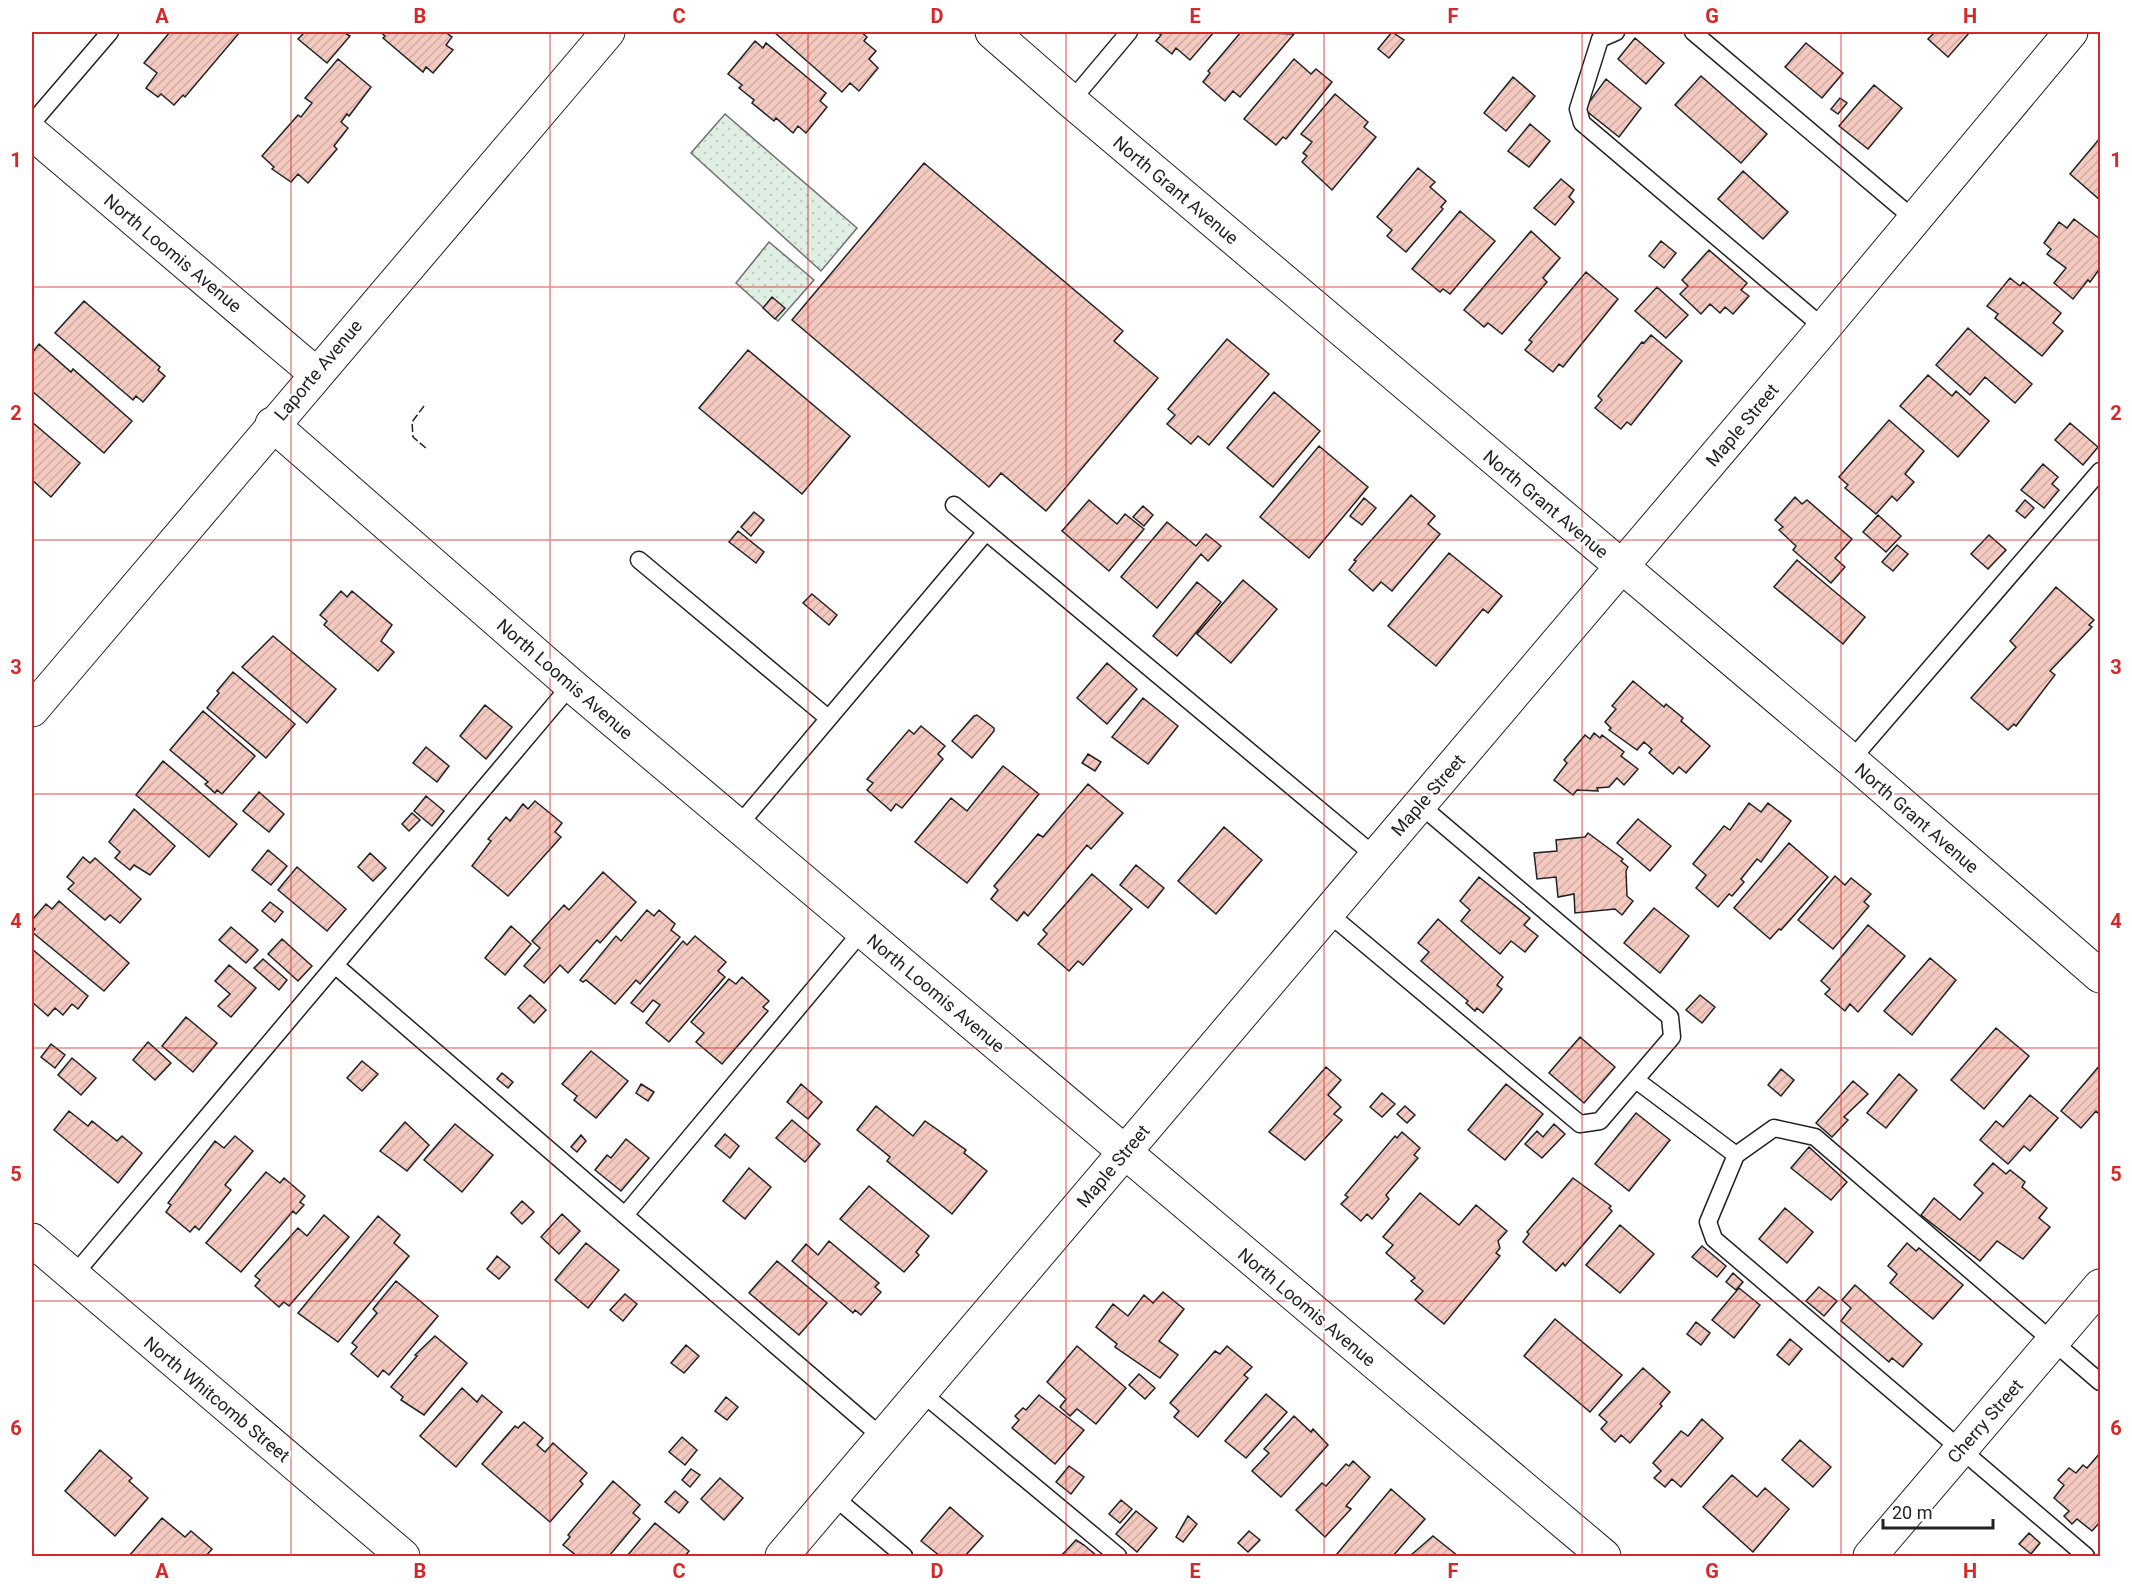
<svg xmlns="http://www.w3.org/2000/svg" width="2132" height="1588" viewBox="0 0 2132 1588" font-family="Roboto,sans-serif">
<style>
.park{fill:url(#park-dots);stroke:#6f6f6f;stroke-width:1.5}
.building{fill:url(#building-hatch);stroke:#222;stroke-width:1.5}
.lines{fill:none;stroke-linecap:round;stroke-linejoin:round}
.lane-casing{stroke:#222;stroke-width:19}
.street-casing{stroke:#222;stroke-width:35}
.secondary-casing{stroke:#222;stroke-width:35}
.lane{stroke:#fff;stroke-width:16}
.street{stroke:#fff;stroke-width:33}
.secondary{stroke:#fff;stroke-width:33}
.fence{stroke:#222;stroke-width:1.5;stroke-dasharray:8 3;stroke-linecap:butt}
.grid{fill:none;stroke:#d62828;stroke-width:1.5;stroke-opacity:0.55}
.labels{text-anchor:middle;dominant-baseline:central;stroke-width:4.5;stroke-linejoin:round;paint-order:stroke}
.street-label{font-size:18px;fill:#222;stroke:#fff}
.neatline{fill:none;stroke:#d62828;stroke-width:2}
.grid-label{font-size:20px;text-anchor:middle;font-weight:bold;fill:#d62828}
</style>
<defs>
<pattern id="park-dots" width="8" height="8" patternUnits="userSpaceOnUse" patternTransform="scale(1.5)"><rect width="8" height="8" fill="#e0efe3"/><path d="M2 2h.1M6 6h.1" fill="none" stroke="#c0cdc2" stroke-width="1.8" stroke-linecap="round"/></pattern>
<pattern id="building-hatch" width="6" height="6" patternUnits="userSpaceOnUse" patternTransform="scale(1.5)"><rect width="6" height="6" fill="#f3c9c0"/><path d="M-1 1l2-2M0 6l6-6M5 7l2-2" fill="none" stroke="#d0aca5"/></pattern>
</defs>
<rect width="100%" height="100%" fill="#fff"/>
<path class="park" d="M725,114L857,228L821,271L691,153Z
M769,242L814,280L778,321L736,283Z"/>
<path class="building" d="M170,32H240L185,97L183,95L174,105L161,94L158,97L146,88L157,73L144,63Z
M305,32H343L350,36L327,63L298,39Z
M380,32H445L452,37L446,45L453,50L433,73L426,67L423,72L383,38L385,36Z
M774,32H861L867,37L864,41L876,51L869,59L878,68L859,91L850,83L842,92Z
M1157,32H1214L1190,60L1176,48L1172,54L1156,41L1161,35Z
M1241,32L1294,34L1240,97L1233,91L1225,101L1203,82L1210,73L1208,71Z
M1392,32L1404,40L1389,58L1378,49Z
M1935,32H1970L1948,57L1928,39Z
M1635,38L1664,63L1646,84L1618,59Z
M755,41L763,48L766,43L826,93L820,101L827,107L806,133L798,126L793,133L776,118L774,121L752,103L754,100L739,88L742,85L728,74Z
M1806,43L1843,73L1822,98L1785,67Z
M338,59L371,87L349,116L347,114L341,122L348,128L334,146L337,149L308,183L298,174L291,182L272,169L274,167L262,156L298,115L301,117L312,103L305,98Z
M1294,59L1311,74L1316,69L1332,82L1286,139L1283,137L1276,145L1244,119Z
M1701,76L1767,134L1741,163L1675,105Z
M1513,77L1535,96L1506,131L1484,113Z
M1606,79L1641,108L1619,137L1584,109Z
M1874,85L1902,108L1868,149L1839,126Z
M1335,94L1368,122L1364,127L1376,137L1332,190L1302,162L1307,156L1303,153L1312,142L1301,134Z
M1840,98L1847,103L1838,114L1831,109Z
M1530,124L1550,141L1529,167L1508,151Z
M2100,138V200L2070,174Z
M924,163L1123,331L1114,341L1158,378L1046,511L1001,473L989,487L792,320Z
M1418,168L1435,182L1430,187L1446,201L1441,207L1443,209L1406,252L1387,236L1392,230L1377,217Z
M1743,171L1788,212L1763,239L1718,199Z
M1561,179L1574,190L1569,197L1574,202L1555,225L1534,208Z
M1460,211L1495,241L1450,294L1443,289L1440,292L1412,269Z
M2074,219L2100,239V274L2098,271L2090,282L2088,280L2073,299L2054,283L2066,268L2047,254L2051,249L2044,243L2059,222L2067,228Z
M1531,231L1560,258L1543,278L1547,282L1502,334L1488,323L1484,327L1464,310Z
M1661,241L1676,253L1664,268L1649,256Z
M1709,250L1747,283L1741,290L1749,296L1733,314L1725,307L1720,313L1710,304L1701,314L1680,294L1688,286L1682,280Z
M1586,272L1618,299L1563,367L1559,364L1553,372L1525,350L1532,342L1529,340Z
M2010,278L2020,286L2023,282L2061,313L2053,323L2063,331L2042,356L1995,318L1998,314L1987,306Z
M1657,287L1688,315L1666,338L1635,311Z
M772,297L785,308L775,319L763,308Z
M84,301L160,367L158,370L165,376L143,402L136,396L133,400L55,333Z
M1968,328L2032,384L2015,403L1985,377L1970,395L1936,365Z
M1651,335L1682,361L1631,425L1627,422L1621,429L1595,408L1602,400L1598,396L1642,342L1644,343Z
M1227,339L1269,374L1209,445L1198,436L1191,444L1167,424L1175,415L1168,409Z
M39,344L71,372L73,369L132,421L104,453L32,391V353Z
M748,350L850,436L802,494L699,408Z
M1928,375L1952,396L1956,391L1989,421L1958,457L1900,406Z
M1274,392L1320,431L1273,487L1227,448Z
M1889,420L1924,451L1905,474L1914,482L1897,501L1892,496L1876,514L1845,488L1848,485L1839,477Z
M32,422L80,463L51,497L32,480Z
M2070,423L2098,447L2083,465L2055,440Z
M1319,446L1368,487L1309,558L1260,517Z
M2043,464L2058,477L2052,484L2059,490L2044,508L2021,490Z
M1411,495L1435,516L1428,524L1440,534L1392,591L1381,582L1373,591L1349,570L1356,561L1354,560Z
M1795,497L1802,504L1807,500L1852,539L1835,558L1845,567L1831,583L1793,550L1796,546L1779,530L1783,527L1775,520Z
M1364,498L1376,508L1362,525L1350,516Z
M1089,500L1117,524L1125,514L1144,529L1109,571L1062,531Z
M2025,500L2034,508L2025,518L2016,511Z
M1143,506L1153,515L1144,526L1133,517Z
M754,512L764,520L751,536L741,527Z
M1878,515L1901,536L1886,552L1863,532Z
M1167,522L1196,546L1206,534L1221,546L1208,561L1201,554L1157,608L1121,577Z
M738,531L764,552L756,563L729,542Z
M1989,535L2006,550L1988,569L1971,554Z
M1897,545L1908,554L1893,571L1882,562Z
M1449,553L1502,596L1488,613L1483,609L1436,666L1388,626Z
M1797,560L1865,617L1843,644L1774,587Z
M1243,580L1277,609L1231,663L1197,634Z
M1197,582L1221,602L1177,656L1153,636Z
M2056,587L2094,620L2089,625L2092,627L2050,671L2055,675L2016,726L2014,724L2008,730L1971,698L2016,647L2010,641Z
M341,591L347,597L352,591L392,625L381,641L394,652L378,671L324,625L327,621L320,615Z
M812,594L837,615L829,625L803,603Z
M273,636L336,689L307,723L242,667Z
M1107,663L1137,689L1107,724L1077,698Z
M233,672L295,724L266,758L207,708L219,693L217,691Z
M1633,681L1664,707L1666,704L1683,718L1681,721L1710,746L1686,773L1679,767L1673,774L1649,753L1652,749L1644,742L1637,750L1609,730L1611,728L1605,722L1616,709L1612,706Z
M1143,698L1178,726L1148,764L1112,737Z
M485,705L512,727L486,759L460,736Z
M203,711L255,756L222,794L217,790L215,793L205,784L208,782L170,750Z
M977,715L994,728V731L972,758L952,741L974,716Z
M921,726L945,746L938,754L943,759L902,808L896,804L891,811L867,790L873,783L867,779L909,730L914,734Z
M1594,733L1600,738L1602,735L1624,752L1621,756L1638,769L1624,785L1617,778L1609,787L1597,788L1598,791L1577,790L1573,795L1554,780L1567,763L1564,760L1585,735L1590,739Z
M426,747L449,766L437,782L413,763Z
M1088,754L1101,762L1095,771L1082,763Z
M163,761L237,824L209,857L136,795Z
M1003,766L1039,794L967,883L915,842L951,798L967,811Z
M1088,784L1123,813L1091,849L1087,845L1028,916L1024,912L1017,921L991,899L998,890L994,886L1038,834L1043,837Z
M259,792L284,814L269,832L243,811Z
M426,796L444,811L432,826L414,811Z
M535,801L562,823L555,832L561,837L508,896L472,866L491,841L488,839L506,817L510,821L523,804L528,809Z
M1749,803L1761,812L1768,803L1791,821L1761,862L1757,859L1741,879L1744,882L1732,896L1729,894L1718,907L1696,888L1706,875L1693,864L1724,826L1730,830Z
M134,809L175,846L150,875L134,865L130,870L115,858L120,852L109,842Z
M412,813L420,820L409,831L402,824Z
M1638,819L1671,846L1650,871L1617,843Z
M1224,827L1262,860L1216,914L1178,881Z
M1588,833L1623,859L1621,861L1628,867L1626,871L1627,896L1633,901L1622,915L1615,909L1575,913L1574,894L1558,897L1556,877L1537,879L1534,853L1557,851L1556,840L1585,837Z
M1789,843L1828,877L1781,930L1779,929L1770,939L1734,908Z
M268,850L287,866L271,885L252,870Z
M370,853L386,868L373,881L358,867Z
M83,857L90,863L95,858L141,899L120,923L110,915L105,920L68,889L74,883L67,877Z
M1136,865L1164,888L1148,908L1120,885Z
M297,867L346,909L327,931L278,890Z
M603,872L636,902L600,943L597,940L568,973L560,965L544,983L524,966L540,948L532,941L564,905L569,910Z
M1092,874L1132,909L1083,965L1078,961L1069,971L1038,944L1047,934L1043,930Z
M1835,876L1845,885L1851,878L1871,894L1864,902L1869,906L1833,949L1798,920Z
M1479,877L1530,918L1524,925L1538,936L1525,952L1511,941L1500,954L1461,921L1470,910L1460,901Z
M59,901L129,963L104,991L32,932L35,929L32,927V920L46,904L52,909Z
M270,902L283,912L275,922L262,911Z
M1654,908L1689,936L1660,973L1624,943Z
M647,910L654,916L659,910L675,924L671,930L680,937L640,984L636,980L615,1004L586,980L583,982L580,980L616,936L621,941Z
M1438,919L1503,977L1497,985L1502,989L1483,1013L1477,1008L1475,1011L1466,1003L1468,1001L1421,961L1429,952L1418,943Z
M1868,925L1905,956L1858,1012L1850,1004L1845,1011L1825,994L1830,989L1821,981Z
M511,926L531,944L505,975L485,958Z
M231,927L258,950L246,963L219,940Z
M695,936L726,962L718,971L725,977L669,1042L646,1023L660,1005L653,1000L643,1012L631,1003L683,941L687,945Z
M282,939L312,966L298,981L268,954Z
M32,949L88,996L78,1009L72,1004L63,1015L55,1008L48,1016L32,1002Z
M1930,958L1956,980L1912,1035L1884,1011Z
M263,959L287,980L279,990L254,968Z
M229,965L256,988L231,1017L218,1006L230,994L215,981Z
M742,977L769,1001L763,1007L768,1011L722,1064L696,1042L704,1033L691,1022L729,979L736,984Z
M530,995L546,1010L534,1023L518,1008Z
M1700,995L1715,1007L1702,1023L1686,1010Z
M186,1017L217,1043L193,1072L162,1046Z
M1996,1028L2029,1056L1984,1109L1951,1080Z
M1580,1037L1615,1067L1584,1103L1549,1073Z
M148,1042L171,1063L155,1080L133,1060Z
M51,1044L65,1055L55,1068L41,1057Z
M591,1051L628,1081L596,1118L574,1100L577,1096L562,1084Z
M72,1058L96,1078L81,1095L58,1075Z
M362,1061L378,1074L362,1091L347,1078Z
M2100,1065V1115L2096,1111L2081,1128L2061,1111Z
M1326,1067L1341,1080L1328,1095L1341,1107L1334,1114L1342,1120L1305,1160L1269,1132Z
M1781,1069L1794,1080L1781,1096L1768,1085Z
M502,1073L513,1082L508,1088L497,1079Z
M1899,1074L1917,1090L1886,1128L1867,1113Z
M1853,1081L1868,1094L1844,1117L1848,1120L1832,1137L1816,1123Z
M641,1084L654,1092L648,1101L636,1093Z
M801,1084L822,1102L808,1119L787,1102Z
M1506,1084L1543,1114L1505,1160L1468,1130Z
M1382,1093L1395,1104L1382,1117L1370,1107Z
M2030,1095L2058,1118L2030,1151L2024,1146L2008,1164L1980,1140L1996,1121L2003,1127Z
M876,1106L913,1136L925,1121L966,1150L964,1153L987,1171L952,1214L887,1161L890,1157L857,1130Z
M1405,1106L1415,1115L1407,1123L1397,1114Z
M69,1111L88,1126L92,1121L117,1141L122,1136L142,1153L118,1183L54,1130Z
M1636,1113L1670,1140L1629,1191L1595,1164Z
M792,1120L820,1144L805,1162L776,1138Z
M405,1122L429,1145L407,1171L380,1151Z
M455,1124L493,1155L462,1192L424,1160Z
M1554,1124L1565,1134L1542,1158L1525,1144L1537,1131L1543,1137Z
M1402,1132L1420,1148L1414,1155L1418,1158L1386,1195L1389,1199L1372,1219L1367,1214L1361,1221L1341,1204L1348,1197L1345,1195L1395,1136L1397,1138Z
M725,1134L739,1146L730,1158L715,1146Z
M581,1135L586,1141L577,1152L571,1147Z
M235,1136L253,1151L225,1185L231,1190L199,1230L195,1226L190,1232L166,1212L171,1205L168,1203L215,1141L224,1148Z
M626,1139L649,1158L621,1191L595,1170L607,1155L611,1158Z
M1809,1147L1847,1182L1831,1200L1791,1168Z
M1993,1163L2006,1174L2010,1170L2025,1182L2022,1187L2047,1208L2039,1218L2050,1227L2023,1259L1997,1241L1980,1261L1921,1215L1934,1198L1960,1220L1983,1193L1974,1185Z
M749,1168L771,1187L745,1219L723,1201Z
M266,1172L280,1183L284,1178L305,1196L300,1202L304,1205L296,1214L293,1211L241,1272L206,1243Z
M1573,1178L1611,1206L1609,1208L1612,1211L1565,1266L1563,1263L1556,1271L1523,1242L1529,1234L1527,1232Z
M869,1186L929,1236L916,1252L919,1255L904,1272L840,1219Z
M1420,1193L1459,1225L1476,1205L1507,1231L1498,1241L1500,1248L1496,1253L1500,1256L1444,1324L1415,1300L1423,1291L1411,1281L1415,1278L1386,1253L1393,1245L1383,1237Z
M522,1201L534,1212L522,1224L511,1213Z
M1785,1208L1813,1232L1787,1263L1759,1239Z
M562,1214L580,1231L559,1254L541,1237Z
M324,1215L349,1237L289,1306L284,1302L279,1307L255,1286L260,1280L255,1276L298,1228L307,1236Z
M378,1216L400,1235L394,1243L409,1256L338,1342L298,1313Z
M1620,1225L1654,1254L1620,1293L1586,1265Z
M829,1241L879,1283L875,1287L881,1292L861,1315L855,1310L853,1313L792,1261L806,1244L818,1255Z
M586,1243L619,1270L588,1308L555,1280Z
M1907,1243L1916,1251L1919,1248L1963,1285L1933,1319L1890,1283L1897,1274L1888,1266Z
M1702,1246L1726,1266L1717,1277L1692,1257Z
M497,1256L510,1267L499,1279L487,1269Z
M777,1261L827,1303L799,1335L749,1293Z
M1733,1273L1743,1282L1736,1290L1726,1282Z
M396,1281L438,1316L389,1375L383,1370L378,1377L351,1354L357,1347L352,1343L377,1313L373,1309Z
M1855,1285L1922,1344L1903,1367L1892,1358L1889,1362L1841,1321L1851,1308L1842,1300Z
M1819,1287L1837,1301L1824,1316L1806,1301Z
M1739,1288L1760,1305L1734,1338L1712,1320Z
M1163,1292L1184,1309L1159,1341L1178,1355L1160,1378L1115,1347L1117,1344L1096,1327L1113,1304L1128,1316L1144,1295L1153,1303Z
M625,1294L637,1304L623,1321L610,1310Z
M1555,1319L1622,1375L1590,1412L1524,1356Z
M1696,1322L1710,1333L1701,1345L1687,1334Z
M435,1336L467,1363L424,1415L401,1400L403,1397L391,1387L417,1356L415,1355Z
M1790,1339L1802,1349L1789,1365L1777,1355Z
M686,1345L699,1356L684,1373L671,1363Z
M1077,1346L1126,1388L1096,1424L1077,1409L1070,1416L1060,1407L1066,1399L1047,1382Z
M1227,1346L1252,1367L1244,1375L1248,1378L1198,1437L1174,1417L1179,1411L1170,1403L1215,1351L1220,1354Z
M1643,1368L1670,1392L1660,1404L1662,1406L1630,1443L1621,1435L1615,1442L1601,1429L1607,1422L1599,1415Z
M1139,1374L1155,1388L1145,1399L1129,1385Z
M462,1388L477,1402L482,1395L502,1412L456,1467L420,1436Z
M1266,1394L1287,1412L1246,1458L1225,1441Z
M1039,1395L1084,1430L1055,1464L1012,1428L1019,1420L1015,1416L1023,1408L1026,1410Z
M726,1397L738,1407L727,1420L715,1411Z
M1294,1416L1311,1432L1313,1429L1328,1445L1281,1497L1252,1471L1269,1453L1264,1449Z
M1702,1419L1723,1438L1681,1487L1672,1479L1665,1487L1654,1478L1661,1471L1653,1463L1681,1431L1688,1436Z
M524,1422L543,1438L537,1445L545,1452L553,1443L587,1473L580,1481L583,1484L550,1522L482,1464L515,1426L518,1428Z
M682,1437L697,1450L685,1465L669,1452Z
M1800,1440L1831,1467L1813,1487L1782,1460Z
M100,1450L132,1478L129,1481L148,1498L115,1536L65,1491Z
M2100,1453V1522L2092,1531L2077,1519L2072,1524L2064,1516L2069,1511L2054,1498L2064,1485L2058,1480L2069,1468L2076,1473L2083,1465L2087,1468Z
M1353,1461L1370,1477L1346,1506L1351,1509L1325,1537L1296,1510L1322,1483L1326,1486L1346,1464L1349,1466Z
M1069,1466L1084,1477L1071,1494L1056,1482Z
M691,1469L700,1475L690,1487L682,1480Z
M1732,1475L1757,1497L1765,1488L1789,1509L1753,1552L1703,1507Z
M720,1478L743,1498L724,1520L701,1499Z
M613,1481L640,1505L633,1513L640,1519L609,1556H577L563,1545L570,1537L568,1535Z
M1391,1489L1425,1519L1393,1556H1339L1337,1554Z
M675,1491L688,1502L679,1513L665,1502Z
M1121,1500L1132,1509L1120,1523L1109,1514Z
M950,1507L983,1536L965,1556H940L921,1541Z
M1136,1511L1157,1528L1137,1552L1116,1534Z
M1188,1516L1197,1524L1183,1542L1176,1537Z
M162,1518L185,1537L191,1531L212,1549L206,1556H129Z
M655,1523L689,1551L685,1556H627Z
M1249,1531L1260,1540L1248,1552L1238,1543Z
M2029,1533L2040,1543L2031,1554L2019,1544Z
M1433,1536L1458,1556H1410Z
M1076,1540L1084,1545L1097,1556H1061Z"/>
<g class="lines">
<defs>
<path id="lane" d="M1616,32L1600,39L1578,109L1582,123L1824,328
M1693,32L1914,219
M1071,101L1129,32
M32,123L110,32
M954,505L1375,856
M639,560L828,718
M1851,760L2100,471
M738,826L986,532
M1328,913L1580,1124L1600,1121L1672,1037L1670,1017L1420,805
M336,966L883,1438
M1636,1080L1736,1155
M625,1215L863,930
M73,1276L571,685
M922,1393L1118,1556
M833,1496L904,1556
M2086,1556L1714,1239L1708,1222L1736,1155L1774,1128L1815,1137L2100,1382"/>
<path id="street" d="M992,32L1071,101L1851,760L2100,976
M32,133L315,373
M272,424L571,685L1604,1556
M32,1240L403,1556
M782,1556L1824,328L2071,32"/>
<path id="secondary" d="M32,710L608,32
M1870,1556L2100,1286"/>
</defs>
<use href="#lane" class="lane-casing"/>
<use href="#street" class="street-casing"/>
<use href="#secondary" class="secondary-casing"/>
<use href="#lane" class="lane"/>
<use href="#street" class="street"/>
<use href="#secondary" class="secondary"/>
<path class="fence" d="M424,406L412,422L413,437L427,449"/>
</g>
<path class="grid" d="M291,32V1556M550,32V1556M808,32V1556M1066,32V1556M1324,32V1556M1582,32V1556M1841,32V1556M32,287H2100M32,540H2100M32,794H2100M32,1048H2100M32,1301H2100"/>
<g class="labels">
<g class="street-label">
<text transform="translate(1176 190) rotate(40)">North Grant Avenue</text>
<text transform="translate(173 253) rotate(40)">North Loomis Avenue</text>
<text transform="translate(318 370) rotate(-50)">Laporte Avenue</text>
<text transform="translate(1742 425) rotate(-50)">Maple Street</text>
<text transform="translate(1546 504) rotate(40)">North Grant Avenue</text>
<text transform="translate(565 679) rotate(41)">North Loomis Avenue</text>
<text transform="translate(1428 795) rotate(-49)">Maple Street</text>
<text transform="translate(1917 818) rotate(41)">North Grant Avenue</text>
<text transform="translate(936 993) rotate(40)">North Loomis Avenue</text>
<text transform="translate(1113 1166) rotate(-50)">Maple Street</text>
<text transform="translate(1307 1307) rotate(40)">North Loomis Avenue</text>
<text transform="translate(217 1399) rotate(40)">North Whitcomb Street</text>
<text transform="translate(1985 1421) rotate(-49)">Cherry Street</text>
</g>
</g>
<rect width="2132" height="1588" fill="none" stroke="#ffffff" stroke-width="66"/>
<path d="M1883 1519v9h110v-9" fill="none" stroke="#222222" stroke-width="3"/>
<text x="1892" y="1519" font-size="18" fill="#222222" stroke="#ffffff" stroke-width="4.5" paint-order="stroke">20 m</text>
<rect x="33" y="33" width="2066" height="1522" class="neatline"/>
<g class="grid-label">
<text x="162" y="23">A</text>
<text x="420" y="23">B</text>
<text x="679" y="23">C</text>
<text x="937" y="23">D</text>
<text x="1195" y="23">E</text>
<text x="1453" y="23">F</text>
<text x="1712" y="23">G</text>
<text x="1970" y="23">H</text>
<text x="16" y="167">1</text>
<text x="2116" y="167">1</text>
<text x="16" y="420">2</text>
<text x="2116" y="420">2</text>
<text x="16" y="674">3</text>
<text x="2116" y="674">3</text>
<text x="16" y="928">4</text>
<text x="2116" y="928">4</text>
<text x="16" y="1181">5</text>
<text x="2116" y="1181">5</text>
<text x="16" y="1435">6</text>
<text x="2116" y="1435">6</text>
<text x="162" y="1578">A</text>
<text x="420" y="1578">B</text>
<text x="679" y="1578">C</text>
<text x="937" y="1578">D</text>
<text x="1195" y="1578">E</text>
<text x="1453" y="1578">F</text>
<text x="1712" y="1578">G</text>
<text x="1970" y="1578">H</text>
</g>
</svg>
